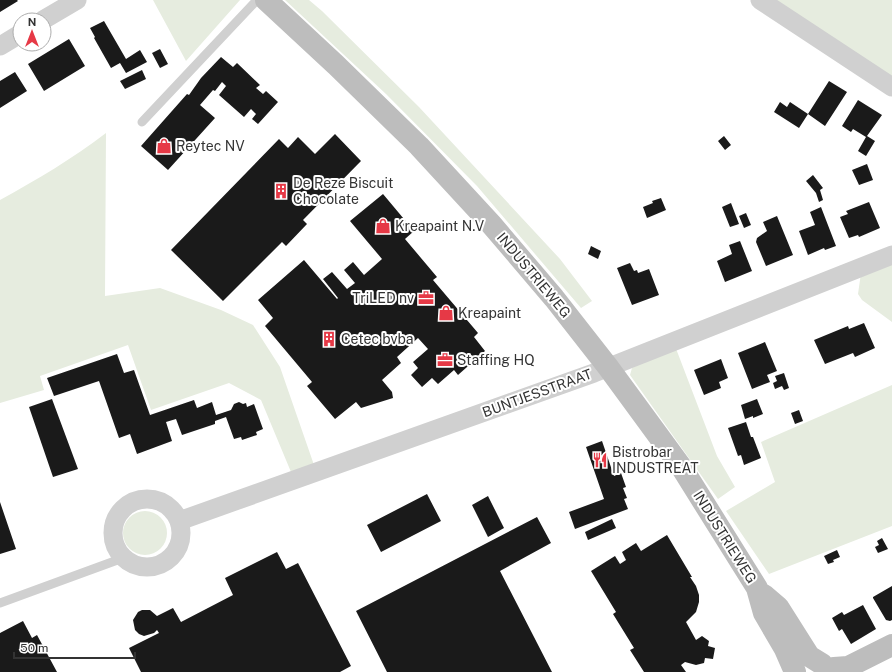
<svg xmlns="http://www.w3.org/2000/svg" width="892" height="672" viewBox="0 0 892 672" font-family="'Public Sans',sans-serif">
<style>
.green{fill:#e6ecdf}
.building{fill:#1a1a1a}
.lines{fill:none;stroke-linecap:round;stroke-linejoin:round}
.lane{stroke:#d0d0d0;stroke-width:9}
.street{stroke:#d0d0d0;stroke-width:19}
.secondary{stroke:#bdbdbd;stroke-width:22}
.labels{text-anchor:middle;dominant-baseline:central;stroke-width:4;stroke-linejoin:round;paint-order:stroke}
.poi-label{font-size:14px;fill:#333;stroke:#fff;text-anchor:start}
.street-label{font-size:14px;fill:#333;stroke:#fff}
</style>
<rect width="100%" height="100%" fill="#fff"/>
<path class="green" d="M153,0H240L186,61Z
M285,0H309L322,11L419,107L560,259L592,301L581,308L477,186L386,94Z
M773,0H892V80Z
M106,133L105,296L160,288L221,310L253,325L280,367L314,465L291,472L261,400L229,383L151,410L128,345L40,376L44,390L0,403V200C38,179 72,159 106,133Z
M892,261V322L862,300L858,294L861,273Z
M675,346L717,456L735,487L718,499L630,375L632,368Z
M892,385V526L769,574L726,511L775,482L761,442Z
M123 533a22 22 0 1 1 44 0a22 22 0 1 1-44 0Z"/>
<path class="building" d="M0,0H17L18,1L0,12Z
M104,21L126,59L140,50L147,62L126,73L120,63L111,68L94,38L95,37L90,28Z
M69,39L85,66L44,91L28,64Z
M160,49L168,64L160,68L152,53Z
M221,57L233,67L237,63L260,85L256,88L263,94L266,91L278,102L258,124L252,119L256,114L251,109L244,117L219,95L226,86L222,82L215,91L213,90L200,105L215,118L168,170L141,146L187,94L189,95L201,78Z
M142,70L146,79L125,89L120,81Z
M15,72L27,91L0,108V81Z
M829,81L847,92L825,126L808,114Z
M858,100L882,115L867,136L875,141L866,156L858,151L866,137L853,129L851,132L842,126Z
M780,102L787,107L790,102L808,114L799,128L774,112Z
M335,134L361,161L303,220L307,224L286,246L282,242L223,301L171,250L279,139L288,148L298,137L315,154Z
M724,136L731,145L725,150L718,141Z
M867,164L873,180L859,185L852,170Z
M813,175L823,188L820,190L823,200L819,202L816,193L806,181Z
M383,194L414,231L405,239L437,277L433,280L478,333L474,337L485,351L458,375L454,370L438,384L432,378L422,387L411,375L418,368L413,362L428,349L418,338L397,357L401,363L382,380L392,392L393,398L361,408L356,402L335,419L307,386L312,382L265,326L273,318L258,300L304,260L337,299L338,298L323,279L332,272L347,289L355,283L344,270L353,262L364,275L382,259L350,221Z
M661,198L666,210L647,218L643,207L653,203L652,201Z
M869,202L880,228L859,237L858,235L849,238L840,217L848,214L846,211Z
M731,203L739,224L730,227L722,207Z
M821,207L836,246L825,250L824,248L808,255L799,231L815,225L810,212Z
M746,213L751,225L744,228L739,216Z
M777,216L793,255L766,266L756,242L757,238L767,231L763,222Z
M740,241L752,271L725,282L717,261L732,254L729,245Z
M591,246L601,251L598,259L588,254Z
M630,263L634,271L637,270L638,273L649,269L659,295L632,305L617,268Z
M864,323L875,348L855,357L853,353L825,364L814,340L848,326L849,329Z
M765,342L777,371L767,375L770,382L752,389L738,353Z
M117,354L124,373L134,370L150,415L194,400L197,408L212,402L216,415L231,410L234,404L239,402L243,404L246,403L247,407L254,404L263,429L256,432L257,435L242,440L241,437L234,439L226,417L215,421V424L182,435L176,419L166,422L172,441L137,454L130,434L119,438L99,381L54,396L47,378Z
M721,359L728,378L719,382L721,388L704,395L694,370Z
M784,373L789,388L784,390L782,386L775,389L773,383L777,381L775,376Z
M52,399L78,469L53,477L29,407Z
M757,399L763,414L753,418V416L745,419L741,405Z
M799,410L803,421L795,424L791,413Z
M746,422L751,437H753L761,458L744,465L741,455L738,456L728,428Z
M602,441L614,476L621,473L626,487L623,488L627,498L624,499L628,509L575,529L569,512L604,499L586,447Z
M427,494L441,521L381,552L367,525Z
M488,496L504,528L488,537L472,505Z
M0,502L16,549L0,554Z
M537,517L551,543L500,571L552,672H387L356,611Z
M612,519L616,528L588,540L585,532Z
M667,535L692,577H690L696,586L699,595V602L696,612L686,622L696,640L702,636L709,641L708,646L715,648L713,659L705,658L704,663L696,665L685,662L681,665L686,672H644L630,650L634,648L613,614L616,612L591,571L615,556L620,564L626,560L622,552L636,543L641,551Z
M882,538L888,549L878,553L875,547L879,545L877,541Z
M837,550L840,557L833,560L834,562L828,564L824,556Z
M277,552L286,569L298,563L351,666L340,672H141L129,648L159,633L157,630L154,633L144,636L139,634L135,630L133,620L138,612L142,610H150L157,616L173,608L181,622L233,595L225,578Z
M892,586V620L890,621L886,620L873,598V597Z
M863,605L876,629L851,644L842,629L839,631L832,618L842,612L844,615Z
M23,621L32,638L37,635L57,672H0V633Z"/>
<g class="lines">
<path class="lane" d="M142,122L257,0
M0,603L123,558"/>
<path class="street" d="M760,0L892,87
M43,20L77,0
M0,46L20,34
M113 533a34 34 0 1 1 68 0a34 34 0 1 1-68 0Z
M179,521L594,373L892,255"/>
<path class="secondary" d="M266,0L336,65L419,146L491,224L554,298L608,367L682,468L757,588L764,613L785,649L795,672
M764,595L778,607L809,656L822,664
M834,668L848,667L892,645"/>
</g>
<defs>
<symbol id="shop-bare" viewBox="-9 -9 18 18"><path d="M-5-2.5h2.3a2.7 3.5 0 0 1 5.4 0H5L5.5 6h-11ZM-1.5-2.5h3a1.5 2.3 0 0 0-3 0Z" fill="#e63946" stroke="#fff" stroke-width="2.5" paint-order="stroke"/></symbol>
<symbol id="building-bare" viewBox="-9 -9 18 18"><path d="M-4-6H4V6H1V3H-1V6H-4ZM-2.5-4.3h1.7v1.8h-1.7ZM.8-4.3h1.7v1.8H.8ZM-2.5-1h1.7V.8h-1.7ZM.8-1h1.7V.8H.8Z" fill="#e63946" stroke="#fff" stroke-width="2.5" paint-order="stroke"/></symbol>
<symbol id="office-bare" viewBox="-9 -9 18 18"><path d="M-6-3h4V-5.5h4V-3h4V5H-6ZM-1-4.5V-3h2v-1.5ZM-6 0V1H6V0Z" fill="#e63946" stroke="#fff" stroke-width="2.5" paint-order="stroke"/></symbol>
<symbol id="restaurant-bare" viewBox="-9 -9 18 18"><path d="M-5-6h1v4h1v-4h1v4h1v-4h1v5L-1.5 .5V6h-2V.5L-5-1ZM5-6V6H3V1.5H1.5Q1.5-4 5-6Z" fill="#e63946" stroke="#fff" stroke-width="2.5" paint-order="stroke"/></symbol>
</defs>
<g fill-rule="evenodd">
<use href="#shop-bare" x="153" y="135" width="22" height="22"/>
<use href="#building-bare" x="270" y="180" width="22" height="22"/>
<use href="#shop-bare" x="372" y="215" width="22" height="22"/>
<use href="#office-bare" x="415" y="287" width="22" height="22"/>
<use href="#shop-bare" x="435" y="302" width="22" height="22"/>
<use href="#building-bare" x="318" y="328" width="22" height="22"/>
<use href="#office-bare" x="434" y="349" width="22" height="22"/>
<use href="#restaurant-bare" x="589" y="449" width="22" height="22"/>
</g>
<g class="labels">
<g class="poi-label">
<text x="176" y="146">Reytec NV</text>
<text x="293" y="183">De Reze Biscuit<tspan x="293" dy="16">Chocolate</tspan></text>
<text x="395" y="226">Kreapaint N.V</text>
<text x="414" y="298" text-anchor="end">TriLED nv</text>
<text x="458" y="313">Kreapaint</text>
<text x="341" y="339">Cetec bvba</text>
<text x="457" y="360">Staffing HQ</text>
<text x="612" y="452">Bistrobar<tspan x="612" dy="16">INDUSTREAT</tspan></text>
</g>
<g class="street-label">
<text transform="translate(534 275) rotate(50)">INDUSTRIEWEG</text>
<text transform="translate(537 393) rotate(-20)">BUNTJESSTRAAT</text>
<text transform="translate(725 537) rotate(58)">INDUSTRIEWEG</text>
</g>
</g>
<g transform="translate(32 32)"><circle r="19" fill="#ffffff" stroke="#adadad"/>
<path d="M0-3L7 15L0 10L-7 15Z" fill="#e63946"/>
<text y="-6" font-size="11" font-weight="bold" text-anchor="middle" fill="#333333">N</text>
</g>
<path d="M14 652v6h121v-6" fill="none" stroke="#333333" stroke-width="2"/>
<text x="20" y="652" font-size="12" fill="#333333" stroke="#ffffff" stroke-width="3" paint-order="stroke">50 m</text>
</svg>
